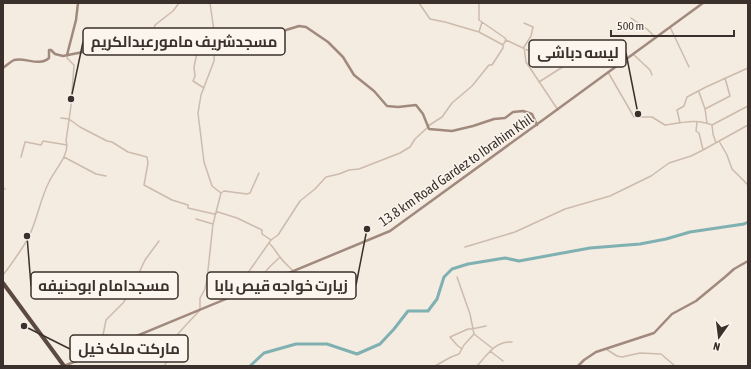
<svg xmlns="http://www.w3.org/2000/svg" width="751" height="369" viewBox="0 0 751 369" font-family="'Asap Condensed',Cairo,sans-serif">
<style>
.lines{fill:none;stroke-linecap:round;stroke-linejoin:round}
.river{stroke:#7fb0b2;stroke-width:3}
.street{stroke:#cdbbac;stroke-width:1.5}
.secondary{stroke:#a18a7d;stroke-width:2.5}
.highway{stroke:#5c4a42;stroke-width:4}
.labels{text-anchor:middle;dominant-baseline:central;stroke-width:3;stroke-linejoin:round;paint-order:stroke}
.street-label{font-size:14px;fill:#3b302b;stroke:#fbf5ee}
.leader{fill:none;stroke:#3b302b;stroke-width:1.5}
.callout-dot{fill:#3b302b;stroke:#fbf5ee;stroke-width:1.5}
.callout{fill:#fbf5ee;stroke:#3b302b;stroke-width:1.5}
.callout-label{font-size:15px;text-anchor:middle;font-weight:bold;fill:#3b302b}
</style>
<rect width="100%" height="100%" fill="#f4ebe1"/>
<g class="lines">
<path class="river" d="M250,366L264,353L296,344H327L357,354L380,344L394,329L408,311H428L437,299L444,277L452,269L468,264L505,258L519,261L590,248L640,244L666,239L690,232L744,224L748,222"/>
<path class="street" d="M210,3L215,38
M419,3L430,19L445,22L479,32L503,45
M479,3V20L482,22L479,32
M631,18L647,29L655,37
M482,22L505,38L506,40L544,58
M524,23L533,27L531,36L524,47L526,62L558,110
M670,27L689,67
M153,32L155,25L173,11L179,3
M197,35V53L194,67L195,76L193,81L204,88
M214,39C212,47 215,54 214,61L201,95L198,113L204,162L212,186L221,193
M152,42L155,34
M181,48V38
M633,54L650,70L652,75
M608,72L634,117H652L665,125C680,123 697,118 712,125L748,106
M539,82L572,61
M699,92L705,109L707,123
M705,109L730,96L725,78
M61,118L69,119L80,127L107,141L112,142L128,152L147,157L148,163L144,185L172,200L188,205V208L214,214L218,212L237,218L262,230V234L271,240
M697,122L696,131L699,133L703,150
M680,123L677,110L684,106L687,97L706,87L748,68
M712,125L713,134L716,143
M428,126L442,117L452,103L472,86L489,65H492L503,48V45L506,40
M719,141L727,155L732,169L748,185
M21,157L25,142H26L41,145L43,141L67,145
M64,157L96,174L106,176
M3,188L5,189
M196,219L213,224
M270,244C274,248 276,252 280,257C283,262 289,266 293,271
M465,247L515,232L565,209L610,196L651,176L669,163L691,156L703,150L748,125
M3,275C11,265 19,253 26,242C37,224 39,201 49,182C54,171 71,153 66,141L71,106L74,65L67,58L68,55
M263,284C262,271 271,266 279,258
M233,296L234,287L245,277L271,240L278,235L300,201L315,189L326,177L339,174L349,170L359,169L400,153L410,147L415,139L428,127
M474,334L492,348
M462,349L457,345L450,337L468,329H472L486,326
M606,349L617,356L622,357L640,353L661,354L675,366
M490,351L503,361
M90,355L102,340L106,320L123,303L129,294L145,260L159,241
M164,366C170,360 168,350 172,342C179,331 191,320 200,310V298L205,289L207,279L213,224L221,193L224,191L247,194L250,193L259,173
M435,366L451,357L459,354L464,345L474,334L470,314L457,277
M477,366C488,354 495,341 512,342"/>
<path class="secondary" d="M67,55L76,20L78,3
M3,68C7,65 10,62 14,60C25,57 39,67 49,58V50H51L55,54L63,56L83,52L91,51L109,46L126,40L140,31L148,30L162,38H170L194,35H202L214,39L221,35L232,41L270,35L299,26L306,27L328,42L343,57L354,75L374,91L387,106L398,107L416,105L423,114L429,129L452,131L473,126L494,119L505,118L513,112L523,111L532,114L537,125
M64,366L390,231L536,125L703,3
M578,366L584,360L596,352L654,333L672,314L696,301L725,277L734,269L748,261"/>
<path class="highway" d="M3,283L64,366"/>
</g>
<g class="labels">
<g class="street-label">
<text transform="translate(456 170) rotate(-35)">13.8 km Road Gardez to Ibrahim Khil</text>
</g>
</g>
<path class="leader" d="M71 99L83 42M638 114L626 53M367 229L356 285M27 236L31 286M24 326L70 349"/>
<g class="callout-dot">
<circle cx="71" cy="99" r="4"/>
<circle cx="638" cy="114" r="4"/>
<circle cx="367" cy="229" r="4"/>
<circle cx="27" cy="236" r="4"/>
<circle cx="24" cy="326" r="4"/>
</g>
<g class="callout">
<rect x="83" y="28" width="202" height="27" rx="4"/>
<rect x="529" y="40" width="97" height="27" rx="4"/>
<rect x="207" y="272" width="149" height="27" rx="4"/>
<rect x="31" y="272" width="147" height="27" rx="4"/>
<rect x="70" y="335" width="118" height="27" rx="4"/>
</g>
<g class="callout-label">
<text x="184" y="47">مسجدشریف مامورعبدالکریم</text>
<text x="578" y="58">لیسه دباشی</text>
<text x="281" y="291">زیارت خواجه قیص بابا</text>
<text x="104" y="291">مسجدامام ابوحنیفه</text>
<text x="129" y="354">مارکت ملک خیل</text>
</g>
<rect width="751" height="369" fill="none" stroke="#3b302b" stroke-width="8"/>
<g transform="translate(719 337) rotate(194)" stroke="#fbf5ee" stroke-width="3" paint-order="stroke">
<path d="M0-3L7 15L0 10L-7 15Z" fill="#3b302b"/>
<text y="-6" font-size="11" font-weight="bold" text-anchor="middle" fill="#3b302b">N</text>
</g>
<path d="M611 30v6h123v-6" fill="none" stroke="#3b302b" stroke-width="2"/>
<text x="617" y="30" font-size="12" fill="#3b302b" stroke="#fbf5ee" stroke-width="3" paint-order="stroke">500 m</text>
</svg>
